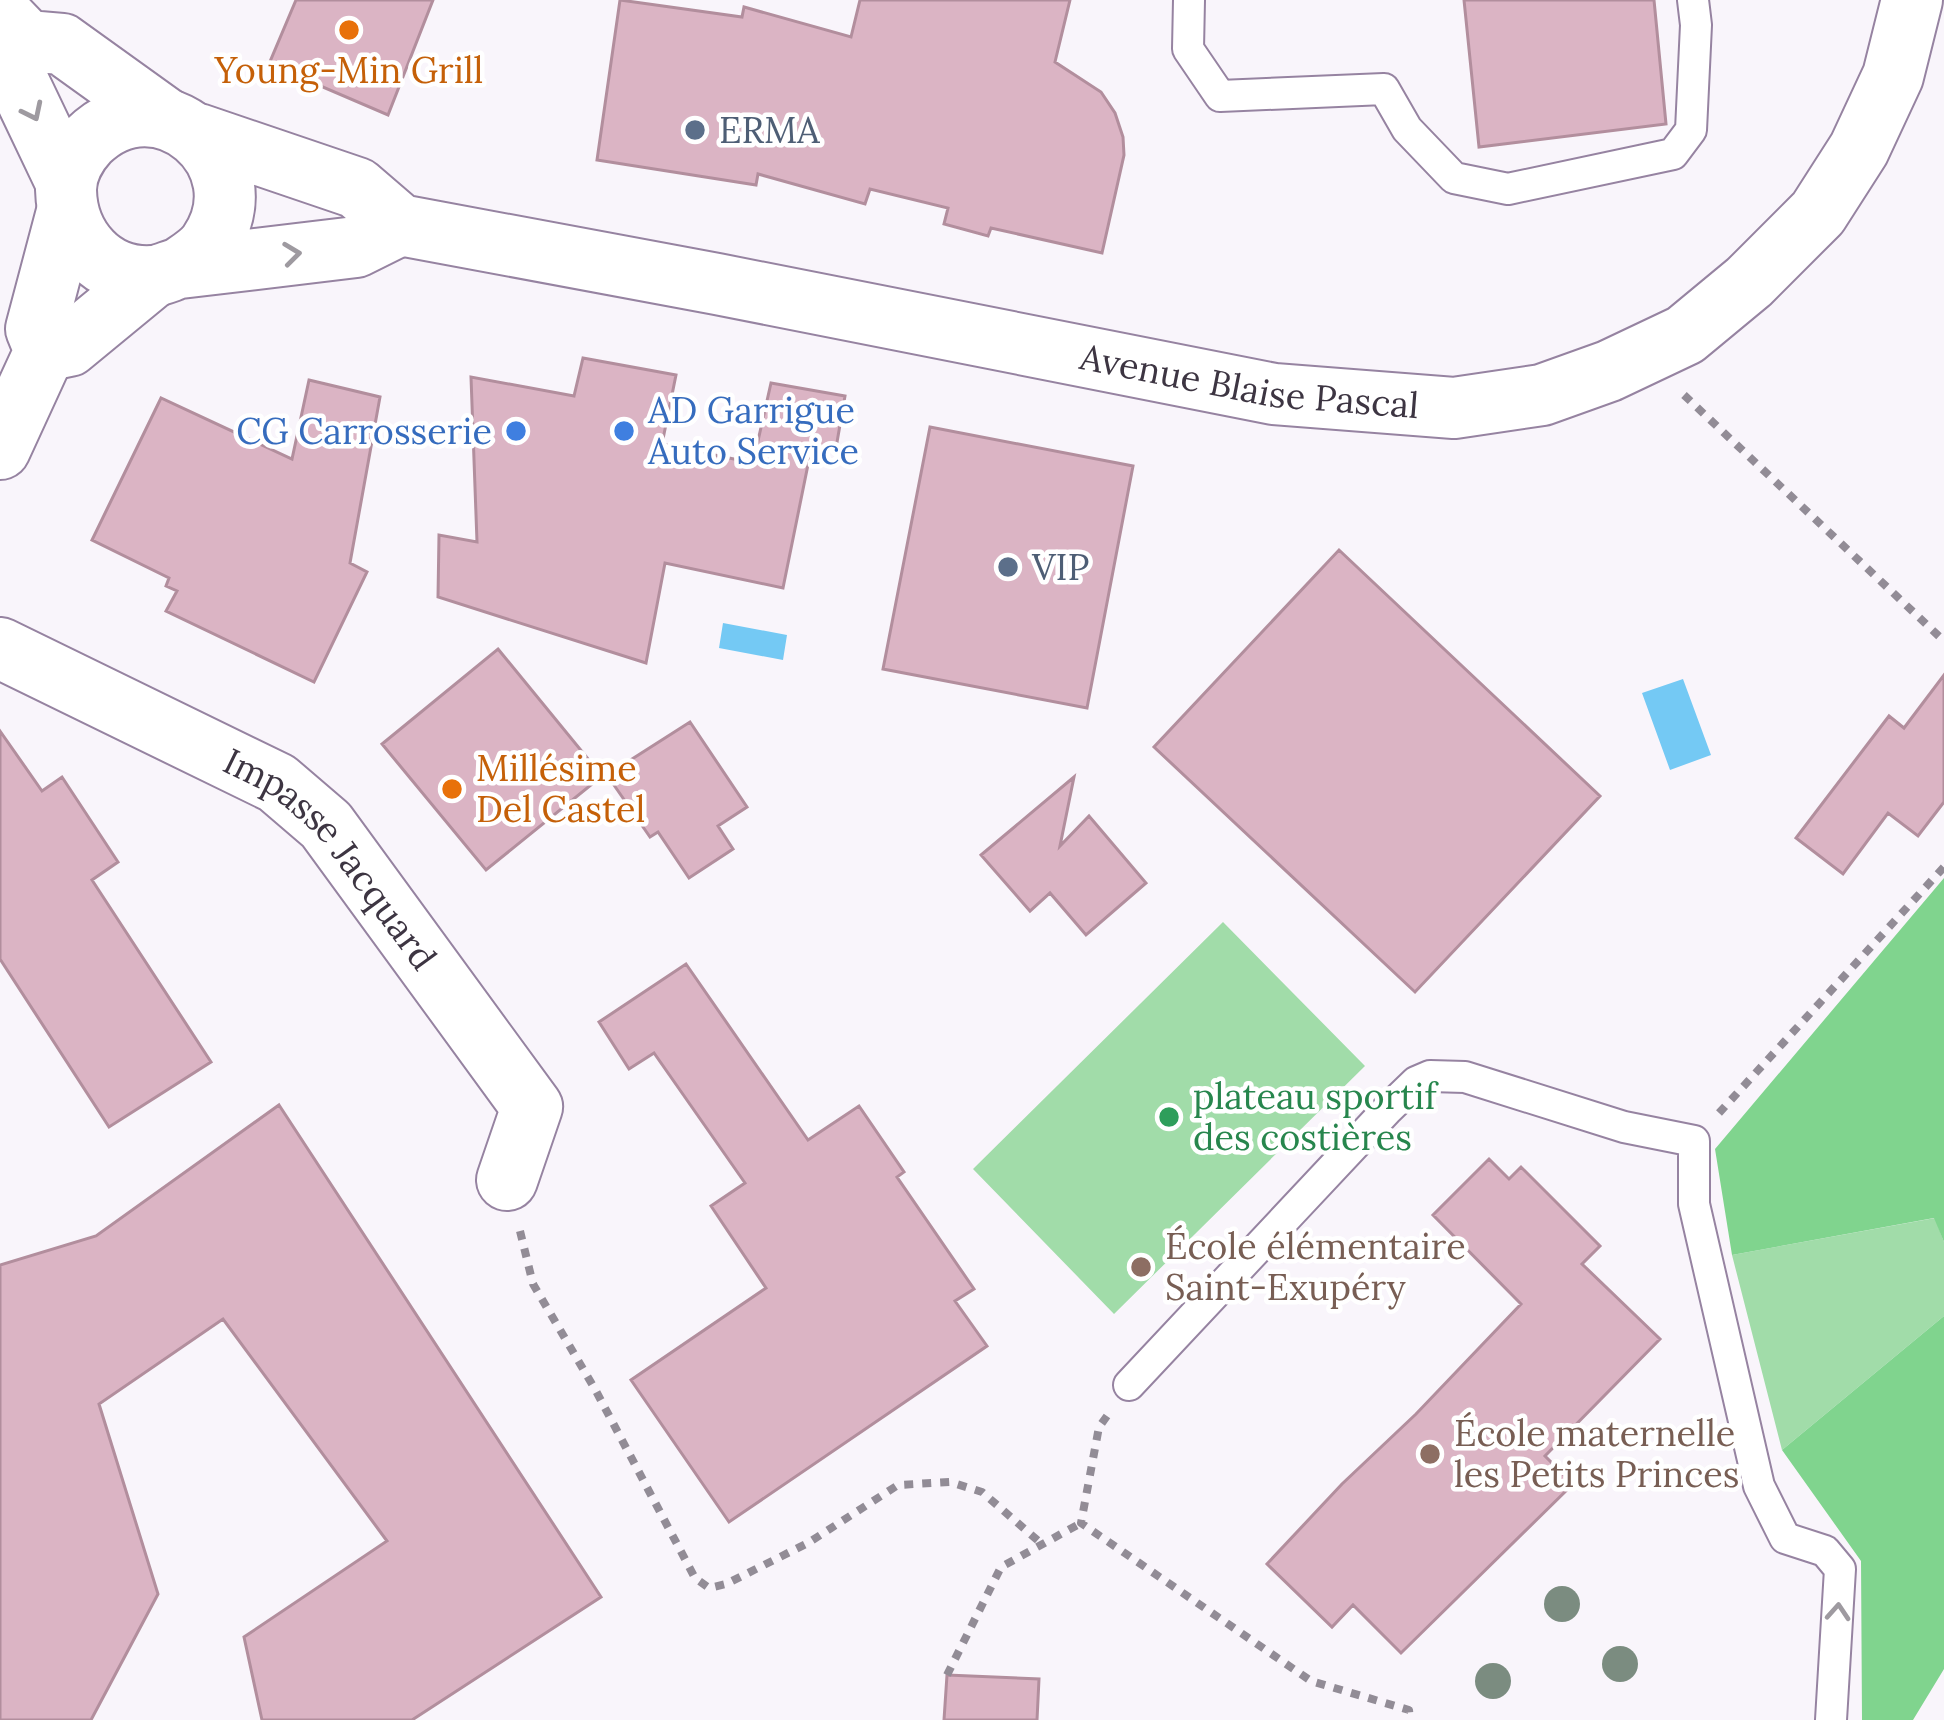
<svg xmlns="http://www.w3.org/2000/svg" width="1944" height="1720" viewBox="0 0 1944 1720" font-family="Lora,serif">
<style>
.green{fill:#a1dca9}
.forest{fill:#80d48e}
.water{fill:#74c9f4}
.building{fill:#dbb4c4;stroke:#b28e9d;stroke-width:3}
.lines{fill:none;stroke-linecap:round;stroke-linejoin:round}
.service-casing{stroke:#9683a1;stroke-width:34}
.minor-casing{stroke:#9683a1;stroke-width:64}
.path{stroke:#928c96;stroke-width:8;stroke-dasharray:9 9;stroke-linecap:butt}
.service{stroke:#fff;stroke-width:30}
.minor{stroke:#fff;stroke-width:60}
.tree{fill:#7b8c80}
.oneway{stroke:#9e9aa0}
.food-dot{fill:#e8710a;stroke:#fff;stroke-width:4.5}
.service-dot{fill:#5c6f8a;stroke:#fff;stroke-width:4.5}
.shop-dot{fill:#3f7fe0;stroke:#fff;stroke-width:4.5}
.leisure-dot{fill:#2e9e5b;stroke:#fff;stroke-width:4.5}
.education-dot{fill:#8d6e63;stroke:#fff;stroke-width:4.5}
.labels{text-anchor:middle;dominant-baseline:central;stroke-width:9;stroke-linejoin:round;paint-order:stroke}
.food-label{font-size:36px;fill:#c56008;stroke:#fff}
.service-label{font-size:36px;fill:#4e5e75;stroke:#fff;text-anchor:start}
.street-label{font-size:36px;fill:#3d3542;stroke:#fff}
.shop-label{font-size:36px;fill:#366cbe;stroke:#fff;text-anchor:start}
.leisure-label{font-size:36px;fill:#27864d;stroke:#fff;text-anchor:start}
.education-label{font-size:36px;fill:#785e54;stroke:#fff;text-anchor:start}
</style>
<rect width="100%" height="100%" fill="#f9f5fb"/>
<path class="green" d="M1223,922L1365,1066L1114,1314L973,1169Z
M1935,1218L1944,1242V1316L1782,1450L1732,1255Z"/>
<path class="forest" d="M1944,878V1242L1934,1218L1732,1255L1715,1149Z
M1944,1316V1669L1913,1720H1862L1861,1561L1782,1450Z"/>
<path class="water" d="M723,623L787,635L783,660L719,648Z
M1683,679L1711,755L1670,770L1642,693Z"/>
<path class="building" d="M296,0H433L388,115L269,64Z
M620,0L742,17L744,7L851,37L860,0H1070L1055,62L1101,92L1115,113L1123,137L1124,155L1102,253L991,228L988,236L944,224L948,208L870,189L865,204L758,174L756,185L597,160Z
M1464,0H1654L1666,124L1479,147Z
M583,358L676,375L662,444L753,463L771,383L845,396L836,448L812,445L783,588L665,563L646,663L438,597L439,535L477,542L471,377L574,396Z
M309,380L380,397L350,563L367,572L314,682L166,611L177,591L166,586L169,578L92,540L161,398L292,459Z
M930,427L1133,466L1087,708L883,669Z
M1339,550L1600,796L1415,992L1154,747Z
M498,649L602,776L486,870L382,744Z
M1944,675V802L1918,836L1888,813L1843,874L1796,838L1889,716L1904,728Z
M690,722L747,807L718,826L733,849L689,878L658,832L650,837L607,775Z
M0,731L42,791L62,777L118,862L92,880L211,1062L109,1127L0,959Z
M1074,777L1060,846L1089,816L1146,883L1086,935L1050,893L1030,911L981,855Z
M686,964L808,1140L859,1106L904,1172L897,1177L974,1289L955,1301L987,1346L729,1522L631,1380L766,1288L711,1206L745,1183L654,1053L629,1069L599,1022Z
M279,1105L601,1597L412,1720H262L244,1637L387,1541L223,1319L99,1404L158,1594L91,1720H0V1265L96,1236Z
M1489,1159L1509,1179L1521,1167L1600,1246L1582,1264L1660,1339L1545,1456L1573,1484L1401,1653L1353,1605L1332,1627L1267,1564L1342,1484L1416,1414L1521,1304L1433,1215Z
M947,1675L1039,1679L1037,1720H944Z"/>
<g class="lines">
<defs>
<path id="service" d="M1189,0L1188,49L1220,96L1384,89L1407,129L1454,178L1508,189L1673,154L1691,130L1696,25L1693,0
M1129,1385L1387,1110L1416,1082L1430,1076L1465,1077L1624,1127L1694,1141V1204L1759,1486L1785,1538L1825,1551L1840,1569L1831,1720"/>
<g id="minor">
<path d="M0,13L27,41L62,44L165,118"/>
<path d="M27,41L15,75L66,182"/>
<path id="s1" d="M198,134L357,188L400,225L717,284L1274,394L1454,408L1542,395L1609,371L1685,335L1749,282L1818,213L1859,149L1893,76L1912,0"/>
<path d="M180,268C190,261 202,254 209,244C265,163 159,71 88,141C76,154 66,172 66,190C67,238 102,280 154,276C162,275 172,270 180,268L356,247L400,225"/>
<path d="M45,351L69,346L154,276"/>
<path d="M0,449L45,351L36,329L67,212"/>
<path id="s2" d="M0,648L277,783L326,825L532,1107L507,1180"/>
</g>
</defs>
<use href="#service" class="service-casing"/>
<use href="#minor" class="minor-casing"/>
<path class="path" d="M1684,395L1944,641
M1719,1113L1944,867
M520,1231L533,1284L596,1391L695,1578L709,1588L726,1584L808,1543L898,1485L950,1482L982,1492L1043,1545
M1107,1416L1099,1427L1081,1523L1311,1681L1409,1710L1410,1720
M947,1675L1001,1567L1081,1523"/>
<use href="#service" class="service"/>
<use href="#minor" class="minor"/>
</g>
<g class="tree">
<circle cx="1562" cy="1604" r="18"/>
<circle cx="1620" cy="1664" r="18"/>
<circle cx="1493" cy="1681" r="18"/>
</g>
<defs><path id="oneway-chevron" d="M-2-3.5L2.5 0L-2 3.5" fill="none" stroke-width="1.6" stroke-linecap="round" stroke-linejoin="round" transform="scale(3)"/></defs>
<g class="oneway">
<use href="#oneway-chevron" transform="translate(33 112) rotate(64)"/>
<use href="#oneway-chevron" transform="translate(292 254) rotate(-7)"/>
<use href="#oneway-chevron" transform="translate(1838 1612) rotate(-86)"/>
</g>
<g class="food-dot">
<circle cx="349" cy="30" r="12"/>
<circle cx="452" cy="789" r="12"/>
</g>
<g class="service-dot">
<circle cx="695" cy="130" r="12"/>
<circle cx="1008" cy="567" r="12"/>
</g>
<g class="shop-dot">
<circle cx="516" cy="431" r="12"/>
<circle cx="624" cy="431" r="12"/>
</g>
<circle class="leisure-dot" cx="1169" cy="1117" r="12"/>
<g class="education-dot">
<circle cx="1141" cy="1267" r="12"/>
<circle cx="1430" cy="1454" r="12"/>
</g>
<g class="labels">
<g class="food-label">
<text x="349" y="70">Young-Min Grill</text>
<text x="476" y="768" text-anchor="start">Millésime<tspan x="476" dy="41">Del Castel</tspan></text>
</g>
<g class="service-label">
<text x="719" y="130">ERMA</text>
<text x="1032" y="567">VIP</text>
</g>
<g class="street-label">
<text stroke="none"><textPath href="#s1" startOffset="1089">Avenue Blaise Pascal</textPath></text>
<text stroke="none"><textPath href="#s2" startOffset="399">Impasse Jacquard</textPath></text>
</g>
<g class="shop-label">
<text x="648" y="410">AD Garrigue<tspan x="648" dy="41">Auto Service</tspan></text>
<text x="492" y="431" text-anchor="end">CG Carrosserie</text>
</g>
<g class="leisure-label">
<text x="1193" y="1096">plateau sportif<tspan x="1193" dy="41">des costières</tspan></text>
</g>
<g class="education-label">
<text x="1165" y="1246">École élémentaire<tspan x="1165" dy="41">Saint-Exupéry</tspan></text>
<text x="1454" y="1433">École maternelle<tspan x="1454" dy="41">les Petits Princes</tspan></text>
</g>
</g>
</svg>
